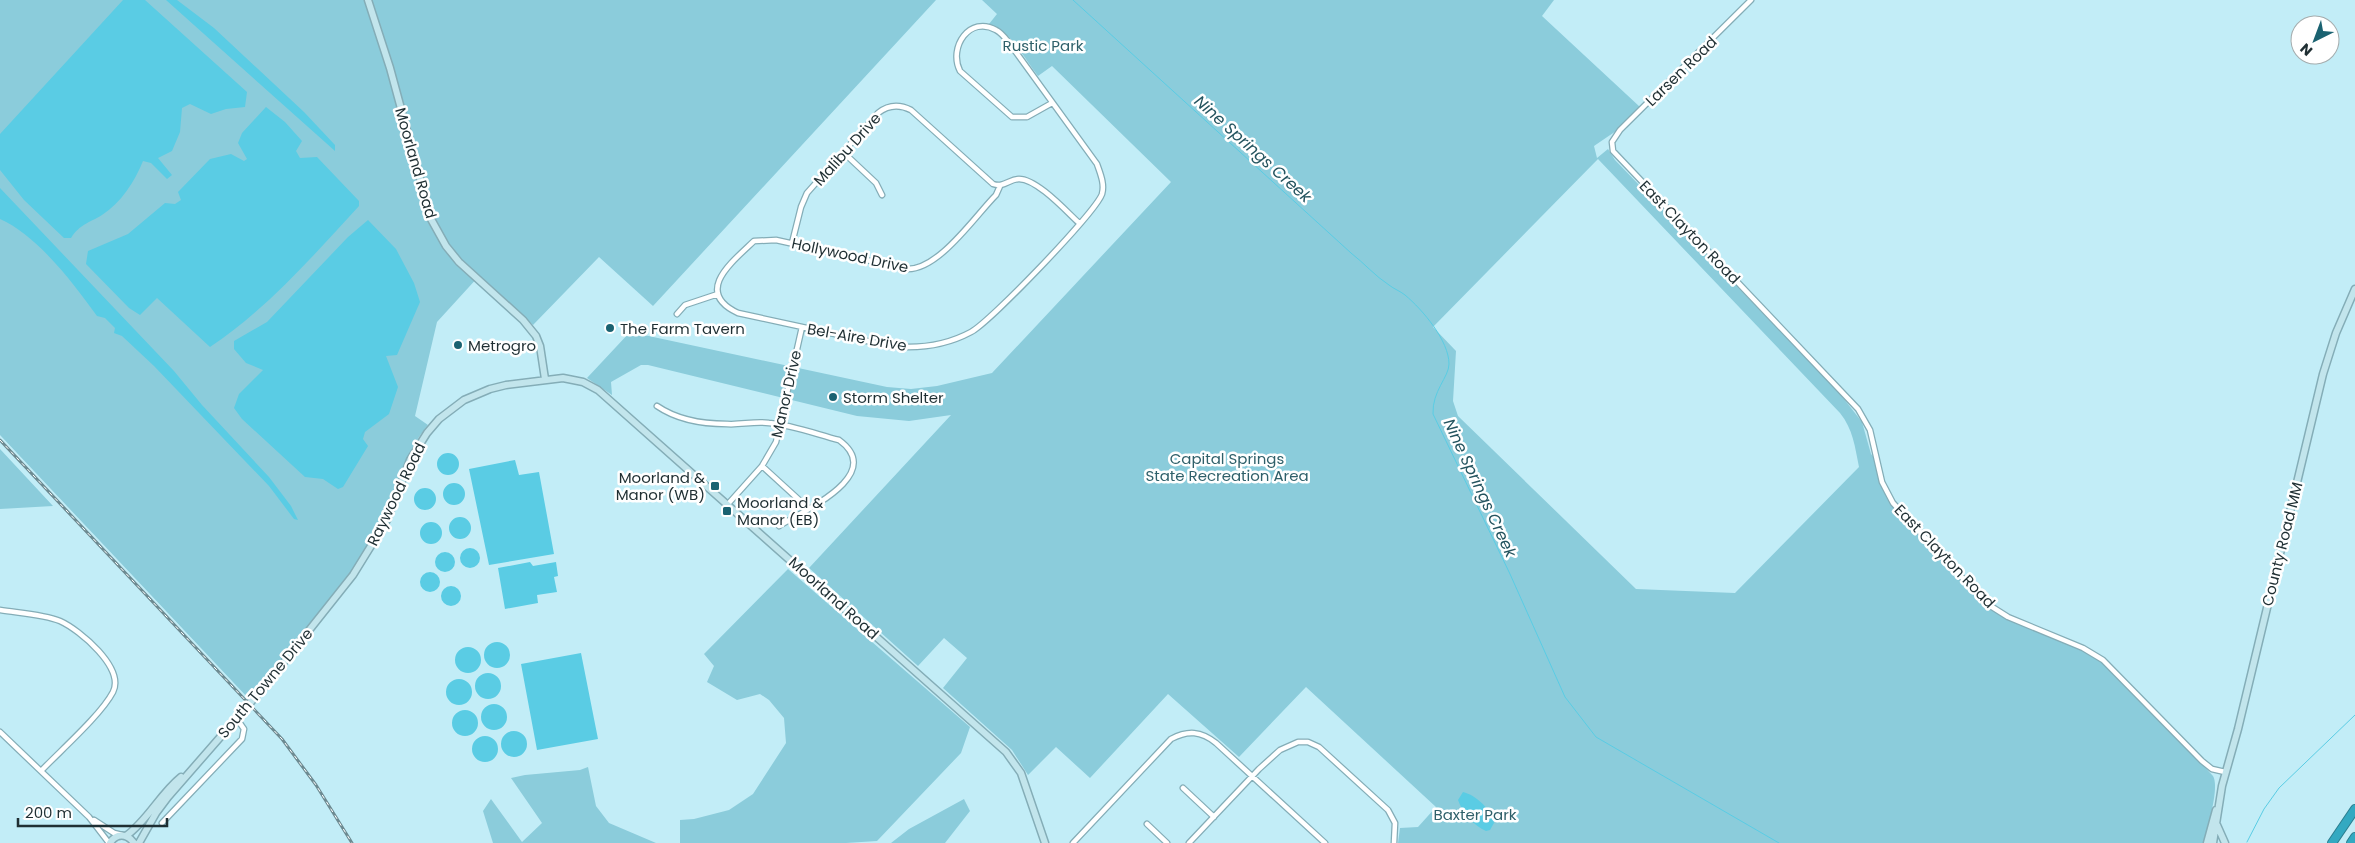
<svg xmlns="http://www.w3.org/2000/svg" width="2355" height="843" viewBox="0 0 2355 843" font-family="Poppins,sans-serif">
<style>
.green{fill:#8bccdb;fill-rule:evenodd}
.water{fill:#5acce4}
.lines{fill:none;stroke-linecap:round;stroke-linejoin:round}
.stream{stroke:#5acce4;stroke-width:1}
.street-casing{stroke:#84adb7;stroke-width:7}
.secondary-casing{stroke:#84adb7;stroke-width:9}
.highway-casing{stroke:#2c7e8f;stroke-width:10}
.street{stroke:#fff;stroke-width:4.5}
.secondary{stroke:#c2e5ec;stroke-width:6}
.highway{stroke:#33a9c1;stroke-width:8}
.rail-casing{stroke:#6d8a91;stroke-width:3}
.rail{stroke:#fff;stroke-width:1;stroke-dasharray:4;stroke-linecap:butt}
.poi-dot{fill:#1a6271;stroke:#fff;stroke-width:2}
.labels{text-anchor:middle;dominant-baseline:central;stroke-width:5;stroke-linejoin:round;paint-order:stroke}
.park-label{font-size:15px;fill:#2f606a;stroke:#fff}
.street-label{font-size:15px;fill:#1f2f33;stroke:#fff}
.poi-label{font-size:15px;fill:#1f2f33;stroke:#fff;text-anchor:start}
.water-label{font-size:16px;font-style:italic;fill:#24545f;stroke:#fff}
</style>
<rect width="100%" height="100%" fill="#c2edf7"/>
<path class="green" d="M0,0H936L653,306L599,257L533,325L479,276L437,322L415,416L428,425C400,458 394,502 373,538C338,596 291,646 249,699L0,435Z
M982,0H1554L1542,16L1640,107L1616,131L1594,146L1597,158L1608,149L1615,160L1837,390L1862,422L1871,454L1877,460L1889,497L1977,592L2001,613L2097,657L2178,738L2213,776C2220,788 2207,828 2204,843H1398L1400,828L1418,827L1436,807L1306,687L1239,757L1168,694L1090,778L1056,747L1028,775L1012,750L943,688L967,658L944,638L918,666L809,568L951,415L909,421L857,416L648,365H641L611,382L612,395L587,378L630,332L887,387L911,389L937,386L992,373L1171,182L1052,66L1038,76C1024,58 1012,32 989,24L997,14ZM1598,159L1840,413C1853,429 1855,447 1859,467L1735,593L1636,589L1458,416L1453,401L1456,351L1433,327Z
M0,449L53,506L0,509Z
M788,569L970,727L961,753L877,841L846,843H680V820L694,819L729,810L753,794L786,743L784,718L769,700L760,694L737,700L707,682L714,666L704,654Z
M588,767L596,806L609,823L656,843H493L483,811L491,799L522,842L542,823L511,778L525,775L580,770Z
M964,799L970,811L945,843H891L909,829Z"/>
<path class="water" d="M123,0H145L247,92L245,107L226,109L211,114L190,104L182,108L180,132L172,151L158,158L172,175L167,179L151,163L143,161C135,181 121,203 102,215C89,223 80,224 71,238H64L24,200L0,170V134Z
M166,0H177L214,28L304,112L335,145V151Z
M266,107L285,122L302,141L296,151L300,158L317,157L359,201V206C313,256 267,309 210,347L157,298L140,315L129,308L86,264L88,251L128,234L165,203L175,204L181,200L178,192L210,159L231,154L244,161L247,159L238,143L242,133Z
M0,188L174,371L202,405L269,477L291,506L298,520L294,519L269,486L154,366L122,336L114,333L115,328L105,318L97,316C74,284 37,235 0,219Z
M368,220L396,249L414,283L420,302L397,355L386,356L398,387L389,414L365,432L363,439L368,446L343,487L338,489L323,479L305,477L242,419L234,408L239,394L263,370L246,363L234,349V341L267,322L348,237Z
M437 464a11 11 0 1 1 22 0a11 11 0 1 1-22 0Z
M515,460L519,475L539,472L554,554L489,565L469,469Z
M443 494a11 11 0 1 1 22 0a11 11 0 1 1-22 0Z
M414 499a11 11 0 1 1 22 0a11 11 0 1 1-22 0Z
M449 528a11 11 0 1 1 22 0a11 11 0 1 1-22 0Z
M420 533a11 11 0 1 1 22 0a11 11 0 1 1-22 0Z
M460 558a10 10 0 1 1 20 0a10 10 0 1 1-20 0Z
M435 562a10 10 0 1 1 20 0a10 10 0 1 1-20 0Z
M530,562L533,566L556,562L558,576L554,577L557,592L537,595L538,603L505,609L498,568Z
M420 582a10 10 0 1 1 20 0a10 10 0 1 1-20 0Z
M441 596a10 10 0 1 1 20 0a10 10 0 1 1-20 0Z
M484 655a13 13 0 1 1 26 0a13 13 0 1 1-26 0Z
M455 660a13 13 0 1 1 26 0a13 13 0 1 1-26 0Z
M581,653L598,739L537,750L521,664Z
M475 686a13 13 0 1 1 26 0a13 13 0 1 1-26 0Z
M446 692a13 13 0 1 1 26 0a13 13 0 1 1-26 0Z
M481 717a13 13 0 1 1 26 0a13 13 0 1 1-26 0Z
M452 723a13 13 0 1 1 26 0a13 13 0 1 1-26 0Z
M501 744a13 13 0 1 1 26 0a13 13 0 1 1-26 0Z
M472 749a13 13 0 1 1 26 0a13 13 0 1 1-26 0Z
M1463,792C1476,795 1492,810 1494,823L1490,830L1486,831C1474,826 1462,812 1458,800Z"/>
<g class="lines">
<path class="stream" d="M1073,0L1351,253C1364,263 1375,276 1389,285C1394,289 1400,291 1405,295C1423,310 1449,341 1449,364C1449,377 1432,391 1433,414L1510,574L1565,697L1596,737L1779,843
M2247,842L2264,809L2279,788L2355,715"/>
<defs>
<path id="street" d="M1751,0L1620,130L1612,142L1613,151L1858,409L1870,430L1882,482L1893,503L1969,585L1989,605L2008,617L2083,648L2103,660L2202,761L2212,769L2225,772
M843,152L876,183L882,195
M1000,186L996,195C975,216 939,270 907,269L776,240L754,241C732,262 693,292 738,313L890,346C918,349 945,346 971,332C990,322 1096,212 1102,194C1105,184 1100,173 1097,164L1010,44C1006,39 1002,33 996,30C970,15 948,47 960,71L1012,117H1027L1052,103
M792,243L801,207L807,193L878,113C888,105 899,104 911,110L993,184C1004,188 1009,179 1019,179C1037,179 1066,211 1079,223
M677,314L685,305L718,294
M657,406C676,419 703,424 727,424C741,425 754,421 769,423C792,425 816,434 839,440C887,475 803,511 779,526
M762,466L808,508
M728,504L762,466L776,442L802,327
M0,610C19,613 43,614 60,621C80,630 125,668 113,692C101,715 60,751 41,771
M0,732L89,817L109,843
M1183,788L1214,817
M94,820L114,833L122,835
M162,823L242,739L244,729L237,719
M1147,824L1167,843
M1073,843L1171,739C1188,730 1201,731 1216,743L1325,843
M1189,843L1259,769L1280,750L1298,742H1308L1319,747L1388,810L1395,823L1394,843"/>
<path id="secondary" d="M368,0L390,68L431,219L446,246L459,262L523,320L536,336L540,346L545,379
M2217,825L2225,843
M126,836C148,820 160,794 181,777
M110,843C116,833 127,833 134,843
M139,843L156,813L168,797L264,687L353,575L387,520L410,460L427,433L439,419L464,400L490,389L506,385L563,378L583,382L598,390L1006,752L1021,773L1045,843
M2207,843L2216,810
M2213,843L2222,786L2238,729L2323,374L2336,333L2355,289"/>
<path id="highway" d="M2332,843L2355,809
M2351,843L2355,837"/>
</defs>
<use href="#street" class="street-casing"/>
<use href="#secondary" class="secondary-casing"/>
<use href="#highway" class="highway-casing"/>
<use href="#street" class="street"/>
<use href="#secondary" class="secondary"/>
<use href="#highway" class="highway"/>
<defs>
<path id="rail" d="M0,440L282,739L316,785L352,843"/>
</defs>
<use href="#rail" class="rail-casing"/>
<use href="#rail" class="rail"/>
</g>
<g class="poi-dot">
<circle cx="610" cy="328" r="5"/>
<circle cx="458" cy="345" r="5"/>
<circle cx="833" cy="397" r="5"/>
<rect x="710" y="481" width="10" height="10" rx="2.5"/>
<rect x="722" y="506" width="10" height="10" rx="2.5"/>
</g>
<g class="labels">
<g class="park-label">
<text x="1043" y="45">Rustic Park</text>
<text x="1227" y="458">Capital Springs<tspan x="1227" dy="17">State Recreation Area</tspan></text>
<text x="1475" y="814">Baxter Park</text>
</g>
<g class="street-label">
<text transform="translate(1681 71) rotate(-44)">Larsen Road</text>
<text transform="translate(847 149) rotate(-48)">Malibu Drive</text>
<text transform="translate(416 163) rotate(74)">Moorland Road</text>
<text transform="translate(1690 232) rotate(46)">East Clayton Road</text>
<text transform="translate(850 255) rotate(12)">Hollywood Drive</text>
<text transform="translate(857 337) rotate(10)">Bel-Aire Drive</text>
<text transform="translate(786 394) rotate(-77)">Manor Drive</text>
<text transform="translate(396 494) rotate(-64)">Raywood Road</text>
<text transform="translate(2282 544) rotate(-76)">County Road MM</text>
<text transform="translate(1945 556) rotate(46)">East Clayton Road</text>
<text transform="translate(834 598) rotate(42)">Moorland Road</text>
<text transform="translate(265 683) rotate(-50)">South Towne Drive</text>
</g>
<g class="poi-label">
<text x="620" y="328">The Farm Tavern</text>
<text x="468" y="345">Metrogro</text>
<text x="843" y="397">Storm Shelter</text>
<text x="705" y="477" text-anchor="end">Moorland &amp;<tspan x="705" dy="17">Manor (WB)</tspan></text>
<text x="737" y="502">Moorland &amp;<tspan x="737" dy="17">Manor (EB)</tspan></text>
</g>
<g class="water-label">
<text transform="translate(1253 149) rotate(42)">Nine Springs Creek</text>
<text transform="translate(1480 488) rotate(65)">Nine Springs Creek</text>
</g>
</g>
<g transform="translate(2315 40) rotate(222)"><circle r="24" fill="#ffffff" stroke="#a5acad"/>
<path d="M0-4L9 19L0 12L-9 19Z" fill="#1a6271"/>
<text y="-8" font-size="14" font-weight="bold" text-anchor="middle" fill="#1f2f33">N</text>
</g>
<path d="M18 818v8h149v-8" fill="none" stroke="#1f2f33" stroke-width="2.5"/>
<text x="25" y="818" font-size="15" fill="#1f2f33" stroke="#ffffff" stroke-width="4" paint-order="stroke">200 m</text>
</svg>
